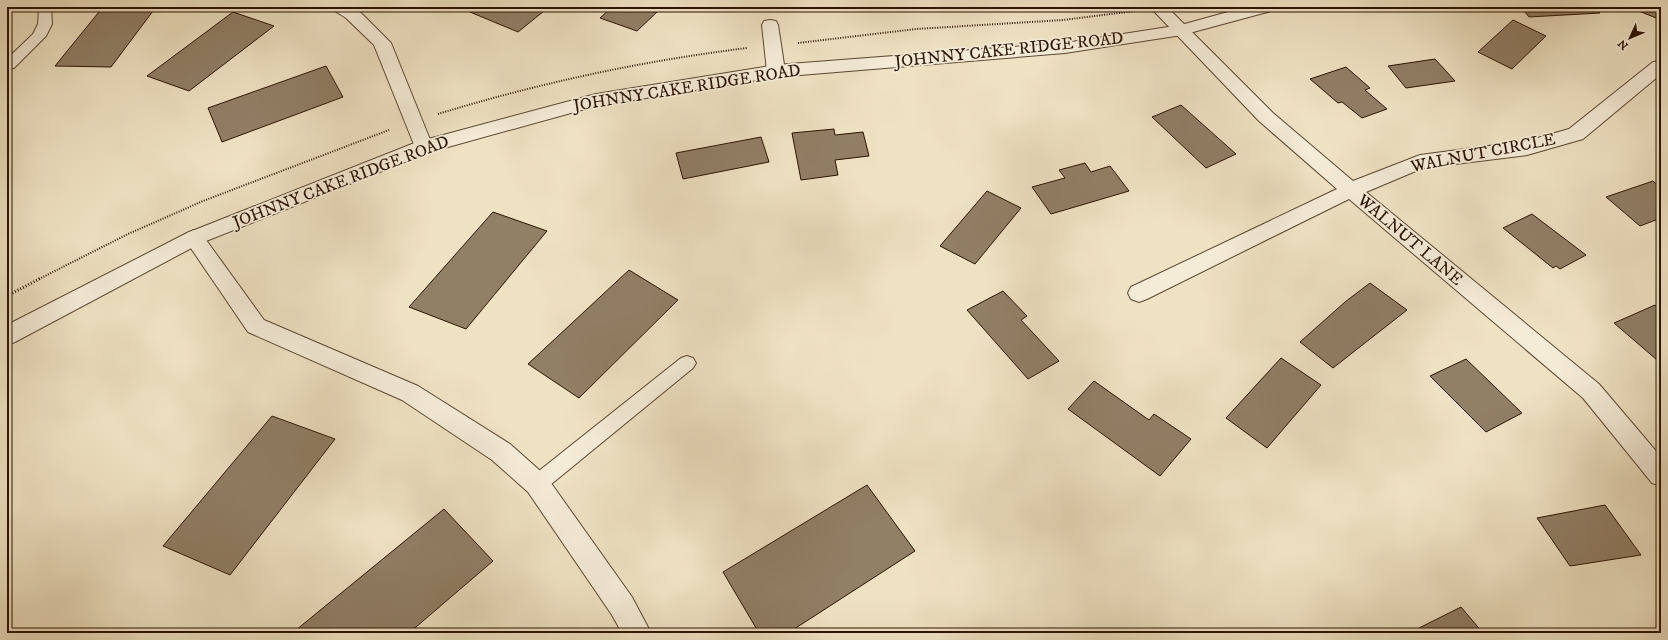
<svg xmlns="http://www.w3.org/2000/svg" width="1668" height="640" viewBox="0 0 1668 640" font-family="'IM FELL DW Pica',serif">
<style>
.building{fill:#917f66;stroke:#2b1302}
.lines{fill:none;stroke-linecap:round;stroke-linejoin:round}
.service-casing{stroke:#5c4732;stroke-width:2}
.minor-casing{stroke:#5c4732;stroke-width:2}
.tertiary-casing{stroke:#5c4732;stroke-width:2}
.path-far1{stroke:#2b1302;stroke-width:2;stroke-dasharray:1 1.5;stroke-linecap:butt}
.path{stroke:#2b1302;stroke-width:3;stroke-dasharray:1 2;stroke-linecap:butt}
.service{fill:#f5ecd8;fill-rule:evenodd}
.minor{fill:#f5ecd8;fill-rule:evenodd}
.tertiary{fill:#f5ecd8;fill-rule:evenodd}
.labels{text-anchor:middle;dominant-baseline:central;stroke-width:3.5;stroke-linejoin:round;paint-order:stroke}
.street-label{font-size:17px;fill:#2b1302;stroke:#f5ecd8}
</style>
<rect width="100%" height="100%" fill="#efe2c3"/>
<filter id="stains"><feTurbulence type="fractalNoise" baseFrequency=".005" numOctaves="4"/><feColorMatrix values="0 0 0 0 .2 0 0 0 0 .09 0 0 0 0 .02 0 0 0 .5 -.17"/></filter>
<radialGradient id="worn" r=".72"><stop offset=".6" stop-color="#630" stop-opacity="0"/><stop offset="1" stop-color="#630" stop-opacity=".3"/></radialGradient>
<path class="building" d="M103,7H156L111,67L55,66Z
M458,7H549L518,32Z
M612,7H653L650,9L657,12L637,31L600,18Z
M1521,7H1594L1600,13L1529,17Z
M1629,7H1661V20Z
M233,12L274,26L189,91L147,76Z
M1513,20L1546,36L1512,69L1478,52Z
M1435,59L1455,81L1406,88L1388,66Z
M326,66L343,97L222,142L208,108Z
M1346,67L1370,88L1365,90L1387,109L1362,118L1342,102L1338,103L1310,79Z
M1181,105L1236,154L1206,168L1152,117Z
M834,129L835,135L863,132L869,156L835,160L838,175L801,180L792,133Z
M761,137L769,162L683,179L676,153Z
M1085,163L1091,172L1110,166L1129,191L1051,214L1032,187L1065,178L1059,170Z
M1653,181L1661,188V218L1640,226L1606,197Z
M987,191L1021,208L975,264L940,246Z
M493,212L547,231L466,329L409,307Z
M1532,214L1586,255L1560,269L1556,266L1553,268L1503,228Z
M629,270L678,300L579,398L528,364Z
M1370,283L1407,310L1333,368L1300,342L1345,302Z
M1003,291L1027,316L1021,320L1059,361L1028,379L967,310Z
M1655,305L1661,311V358L1657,360L1614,323Z
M1281,358L1321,385L1267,448L1226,418Z
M1466,359L1522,413L1486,432L1430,376Z
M1094,381L1149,420L1154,414L1191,439L1160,476L1068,409Z
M272,416L335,439L230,575L163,546Z
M867,485L915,551L788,633H759L723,572Z
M1605,505L1641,555L1570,566L1537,518Z
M444,509L493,561L409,633H298L296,630Z
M1461,607L1483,633H1409Z"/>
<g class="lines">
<defs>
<path id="service" d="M39,7H51L52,24L46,36L14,68L7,69V59L33,34L38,24Z
M687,356L693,358L696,363L693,368L544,490L537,493L530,490L527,484L530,478L681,358Z"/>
<path id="minor" d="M333,7H352L358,10L391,43L433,147L431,152L424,154L417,152L415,147L374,45L346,18L335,11Z
M1150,7H1167L1273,113L1353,181L1420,155L1527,141L1569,129L1653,62L1661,61V74L1583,139L1527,155L1423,168L1366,192L1599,384L1661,457V486L1652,483L1583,398L1349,199L1147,299L1139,302L1131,299L1128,293L1131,287L1337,189L1259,121Z
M770,20L776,21L778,25L785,71L782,75L776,77L770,75L767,71L762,25L764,21Z
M194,230L201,233L264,320L418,386L510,444L546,476L632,597L651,633H622L612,615L528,492L492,460L402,400L248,332L184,238L187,233Z"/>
<path id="tertiary" d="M1246,7H1273L1271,11L1182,35L1065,53L776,77L596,106L430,152L201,243L15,342L7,345V325L187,233L417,142L596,94L776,65L1065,43L1181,25Z"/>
</defs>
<use href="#service" class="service-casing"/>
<use href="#minor" class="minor-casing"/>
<use href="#tertiary" class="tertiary-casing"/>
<path class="path-far1" d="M798,43L916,29L1063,20L1135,11
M438,114C539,83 642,61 747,48
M39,279L128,234L203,201L389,130"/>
<path class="path" d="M7,296L41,278"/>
<use href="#service" class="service"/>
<use href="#minor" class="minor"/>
<use href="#tertiary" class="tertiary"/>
</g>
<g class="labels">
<g class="street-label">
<text transform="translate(1009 50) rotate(-6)">JOHNNY CAKE RIDGE ROAD</text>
<text transform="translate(687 88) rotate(-9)">JOHNNY CAKE RIDGE ROAD</text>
<text transform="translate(1483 153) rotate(-11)">WALNUT CIRCLE</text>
<text transform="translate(341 182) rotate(-21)">JOHNNY CAKE RIDGE ROAD</text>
<text transform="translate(1410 240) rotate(40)">WALNUT LANE</text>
</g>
</g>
<rect width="1668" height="640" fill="none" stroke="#efe2c3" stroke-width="24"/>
<rect x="8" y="8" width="1652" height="624" fill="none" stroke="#2b1302" stroke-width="2"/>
<rect x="12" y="12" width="1644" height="616" fill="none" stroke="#2b1302"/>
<g transform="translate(1630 38) rotate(226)" stroke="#f5ecd8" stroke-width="3" paint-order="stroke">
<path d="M0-3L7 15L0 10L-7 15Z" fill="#2b1302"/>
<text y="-6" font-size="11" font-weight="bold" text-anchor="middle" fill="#2b1302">N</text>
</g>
<rect width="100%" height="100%" filter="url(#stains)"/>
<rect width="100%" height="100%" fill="url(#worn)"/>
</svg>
